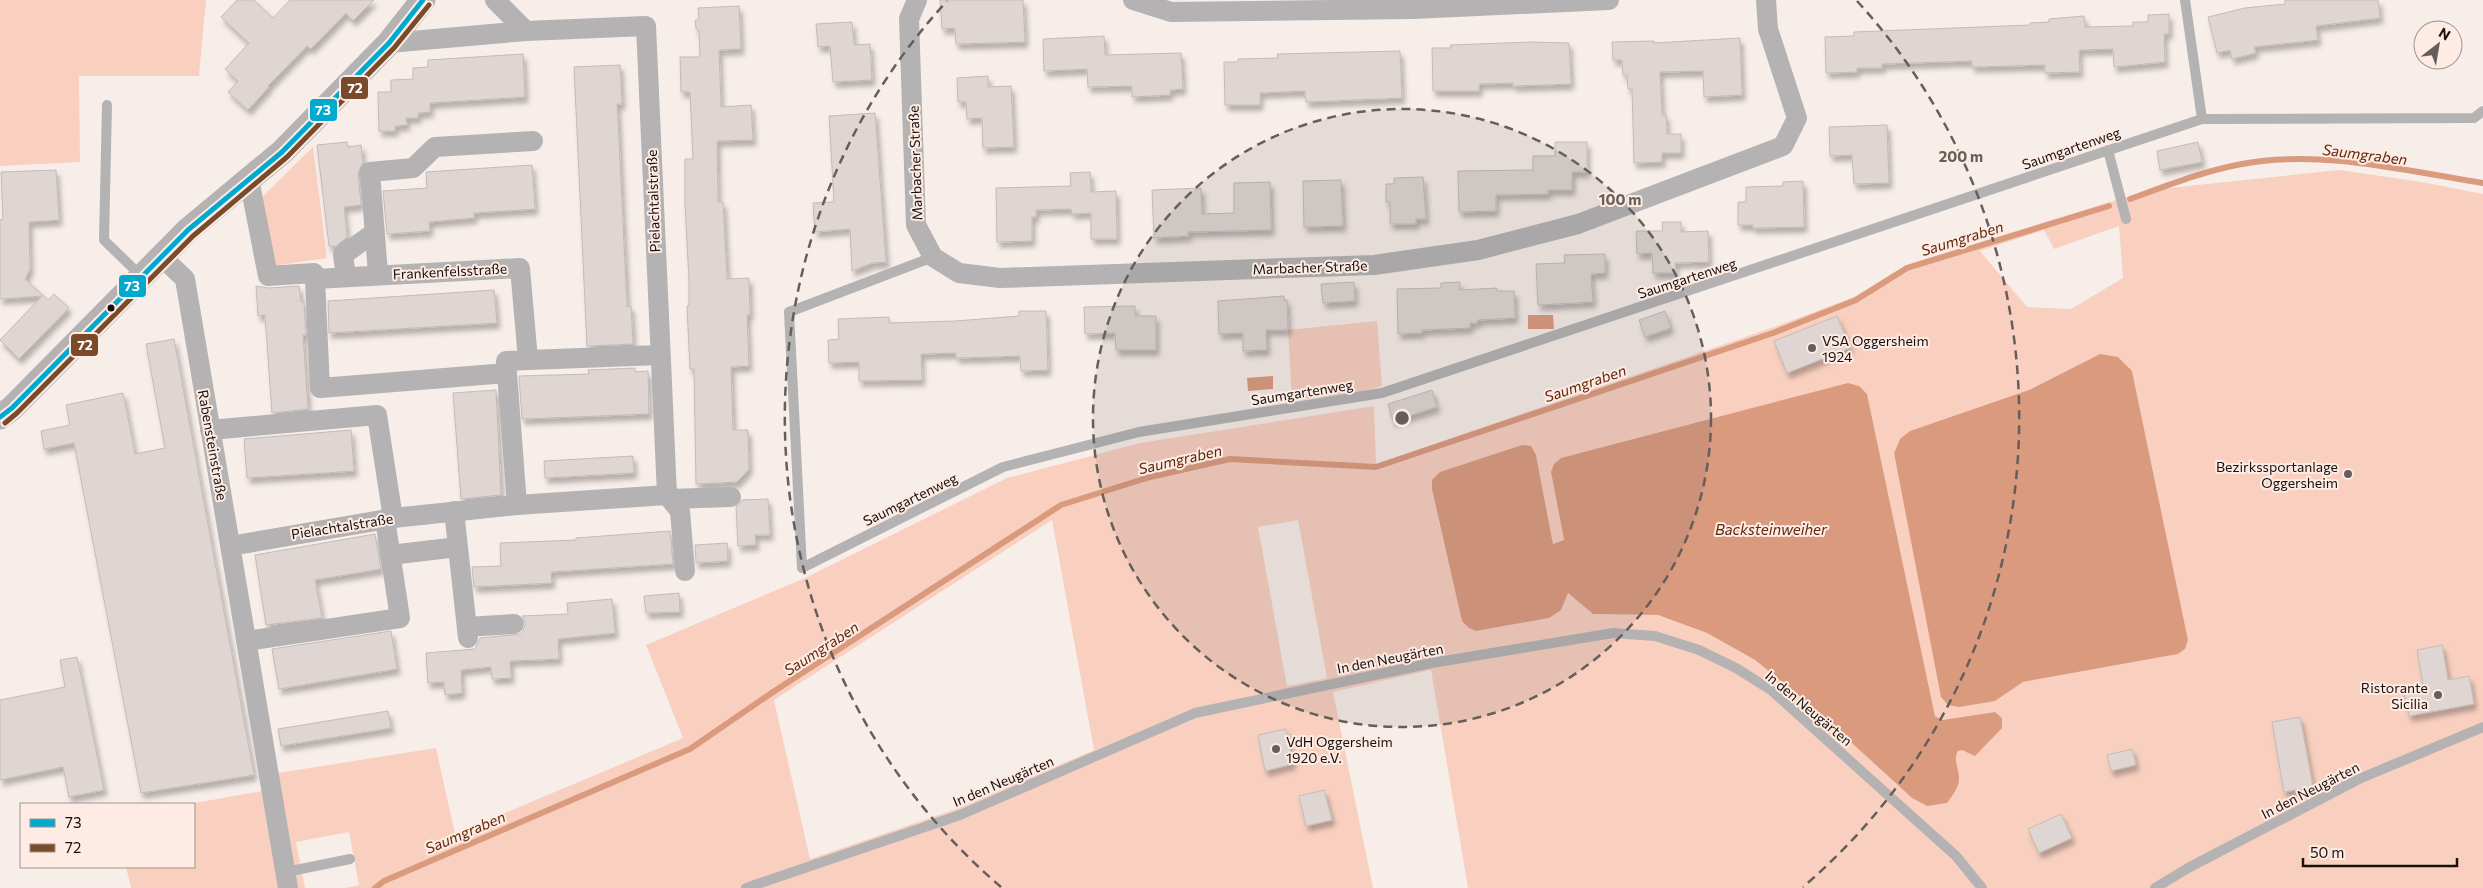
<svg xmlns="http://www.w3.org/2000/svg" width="2483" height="888" viewBox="0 0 2483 888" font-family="Commissioner,sans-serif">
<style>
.green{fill:#f9d0c0;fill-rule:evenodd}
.water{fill:#da9a7e}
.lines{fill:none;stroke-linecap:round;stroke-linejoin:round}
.stream{stroke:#da9a7e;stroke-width:6}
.building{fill:#dfd6d3;stroke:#c3bbb7;filter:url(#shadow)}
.service{stroke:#b4b2b3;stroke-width:10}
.minor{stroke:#b4b2b3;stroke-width:20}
.tertiary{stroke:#b4b2b3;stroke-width:25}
.bus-1-casing{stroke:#fdebe4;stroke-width:9}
.bus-2-casing{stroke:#fdebe4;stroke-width:9}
.bus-1{stroke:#00a9ce;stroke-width:5}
.bus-2{stroke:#7a4b2a;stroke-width:5}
.ring{fill:none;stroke:#655e5a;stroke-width:2.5;stroke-dasharray:9 6}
.bus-dot{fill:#17100d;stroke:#fdebe4;stroke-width:2}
.poi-dot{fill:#655e5a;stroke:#fdebe4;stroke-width:2}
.labels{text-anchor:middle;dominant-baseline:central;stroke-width:4;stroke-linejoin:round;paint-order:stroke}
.street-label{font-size:14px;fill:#17100d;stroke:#fdebe4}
.poi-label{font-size:14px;fill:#17100d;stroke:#fdebe4;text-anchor:start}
.water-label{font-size:15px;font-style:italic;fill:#61280d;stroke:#fdebe4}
.centre{fill:#655e5a;stroke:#fdebe4;stroke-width:2.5}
.ring-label{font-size:15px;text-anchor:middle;font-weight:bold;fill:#655e5a;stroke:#fdebe4;stroke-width:4;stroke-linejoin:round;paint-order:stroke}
.line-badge{stroke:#fdebe4;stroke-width:2}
.badge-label{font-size:14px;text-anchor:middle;font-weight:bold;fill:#fff}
</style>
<defs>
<filter id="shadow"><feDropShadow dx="3" dy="5.5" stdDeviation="2.5" flood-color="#0004"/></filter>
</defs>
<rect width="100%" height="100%" fill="#f7eeea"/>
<path class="green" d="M0,0H206L199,76H79L80,162L0,166Z
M313,147L327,258L273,266L262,197Z
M2339,170L2422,182L2483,194V888H1468L1431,670L1333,692L1373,888H345L359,885L349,832L296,842L305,888H131L126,867H194V804H189L262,791L259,776L436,748L455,834L683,738L646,645L805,578L1007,478L1140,443L1374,406L1376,464L1771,328L1854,297L1906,265L2116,200L2159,189ZM2119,226L2123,278L2071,309L2027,307L1980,251L2044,230L2054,249ZM2100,354L2132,371L2188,640L2185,649L2178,654L2023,682L1995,701L1925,615L1921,584L1894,453L1900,439L2029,390ZM1867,394L1935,716L1942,720L1995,712L1955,755L1959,780L1927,806L1912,798L1808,703L1755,660L1707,633L1658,615L1593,614L1568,593L1469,628L1536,455L1553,544L1564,541L1551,472ZM1052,520L1094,750L956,809L810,859L774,700ZM1298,520L1327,678L1287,686L1258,527Z
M1377,321L1382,386L1359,393L1292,400L1288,330Z"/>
<path class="water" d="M1528,315H1553L1554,329H1528Z
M2100,354L2118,357L2132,371L2188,640L2185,649L2178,654L2023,682L1995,701L1959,707L1948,705L1941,697L1894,453L1900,439L1910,431L2029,390Z
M1273,376V389L1248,391L1247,378Z
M1848,383L1859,386L1867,394L1935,716L1942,720L1995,712L2002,718V728L1975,756L1962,750L1958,751C1953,759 1959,769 1959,778C1959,788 1952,796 1947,803L1927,806L1912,798L1808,703L1755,660L1707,633L1658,615L1593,614L1568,593L1561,610L1549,618L1476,631L1469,628L1462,621L1432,489V480L1440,472L1522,445L1531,446L1536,455L1553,544L1564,540L1551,472L1554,464L1561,458Z"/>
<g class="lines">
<path class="stream" d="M2130,199C2166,186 2203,171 2242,164C2321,149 2405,171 2483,183
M375,888L384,881L690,749L776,690L1061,505L1150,477L1230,459L1376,467L1773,333L1856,300L1907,268L2109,206"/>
</g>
<path class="building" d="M237,0H254L273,18L290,0H374L353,21L346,13L311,49L307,46L268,86L269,87L248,110L228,92L238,81L225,69L249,43L221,17Z
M940,0H1023L1025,42L956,44L955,28L942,29Z
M2285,0H2378L2380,18L2316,26L2318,40L2254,47L2256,53L2232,59L2230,50L2217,53L2208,17L2245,8L2285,4Z
M739,6L741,49L719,50L721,107L751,105L753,140L717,141L718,202H723L727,279L749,278L750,315H747L749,366L731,367L733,430H748L749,469L737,482L696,484L694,369H690L687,307L689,304V281L685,204V159H693L690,92H681L680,57H700L699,32L696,28L695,21L699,18L698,8Z
M2169,14V34H2164L2165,62L2114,67L2113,49L2079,50L2080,72L2045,73V65L1972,67V61L1882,64V68H1857V72L1826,73L1825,37L1854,36V32L2030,25V23L2049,22V19L2084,16L2085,27L2133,26V22H2148V15Z
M852,22L854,45L870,44L872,80L833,82L830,46L818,47L816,24Z
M1104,36L1105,55L1181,53L1183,89L1170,90V95L1132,97V86L1088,87L1087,69L1044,71L1043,39Z
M1740,38L1742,95L1704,97L1703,71L1660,72L1662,115H1666L1667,134H1681V153H1662V162L1634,163L1632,89H1628L1627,75H1623L1622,60H1613L1612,42L1654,41V43Z
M1531,42L1569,43L1571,84L1513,86V83L1479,84V91H1433L1432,48H1451L1450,45Z
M1400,51L1402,98L1306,102L1305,91L1260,93V105H1225L1224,62H1238V59L1278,58L1277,54Z
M523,54L525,97L430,103V112L418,113V118H406L407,125L395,126V131H379L378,92H391V80L413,79V68L428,67V60Z
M620,65L622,104H617L618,121L627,307L631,306L633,344L587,346L574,67Z
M988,76V87L1011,86L1014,147L983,148L982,118L967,119L966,102H958L957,78Z
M875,113L886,262L872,263L852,271L850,229L815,232L813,203L834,202L829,116Z
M1887,125L1889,183L1854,184L1852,155L1830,156L1829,127Z
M347,142L348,147L361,145L363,162L358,173L361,205L344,207L347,237L336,246H329L317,145Z
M1555,142H1587V172H1572V190H1548V194L1496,195V211L1459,212L1458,171L1533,170V156H1555Z
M2198,142L2202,162L2160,170L2157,151Z
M532,165L535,209L474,213V218L429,222L430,231L387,234L383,191L427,188L426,172Z
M56,170L59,220L29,222L30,269L25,279L48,300L54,294L69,308L19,359L0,340L42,296L0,299V220L3,219L1,172Z
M1090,172L1091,192L1116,191L1117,239H1091V213L1072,214L1071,209L1036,210V217H1032V241L997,242L996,188L1071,186L1070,173Z
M1423,177L1426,219H1416V224H1390V202H1386V184H1394V178Z
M1341,180L1343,226L1304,227L1303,181Z
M1803,181L1804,227L1753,228V225H1738V202H1746V187L1783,186V182Z
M1270,182L1271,230L1188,232L1189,236L1154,238L1152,190L1201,188L1202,214L1234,213V183Z
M1662,222H1681V232L1708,231L1709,262L1675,263L1676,273H1653L1652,253L1637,254L1636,231H1663Z
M1605,254V273L1591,274L1593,302L1538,305L1536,264L1565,263L1564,255Z
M1354,282L1355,301L1323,303L1321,284Z
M1460,282V290L1497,288V291H1514L1515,318L1478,320L1477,323H1470V328L1422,330V333L1398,334L1397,289L1441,288V283Z
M256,286L269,288L299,286L301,302H304L306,335H303L308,409L272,413L265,315L258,316Z
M494,290L497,323L329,333L328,301Z
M1284,296V301L1287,300L1288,330H1266L1267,350L1243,351V333L1219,334L1218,301Z
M1135,306V316H1156V350H1116L1115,333L1085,334L1084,307Z
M1019,311H1046L1048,370L1021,371L1020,356L956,358V353L921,354L922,380L859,381V362L829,363L828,340L839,339L838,319L889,317V323L955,321L1019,316Z
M1665,311L1671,328L1645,337L1639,320Z
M1837,316L1850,348L1787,373L1774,341Z
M174,339L254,775L141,793L74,443L44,449L41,431L70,425L66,405L123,393L135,454L165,448L146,344Z
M635,368V372L648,371L649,414L522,419L519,376L589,374L588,370Z
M496,390L501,495L461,499L453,393Z
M1432,390L1437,407L1393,421L1388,404Z
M351,430L354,471L247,478L244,439Z
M633,456L634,473L545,478L544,461Z
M768,499L770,535H755L756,545L738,546L736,507L742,500Z
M670,531L673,564L551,572L552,583L474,587L472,567L501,566L500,543L576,540V538Z
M375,534L381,569L315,580L322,618L266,625L255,555Z
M727,543L728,561L696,563L695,545Z
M679,593L680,612L646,613L644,596Z
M612,599L615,633L558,639L559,659L510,661L511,678L492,679L491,667L461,670L462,693L445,695L444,682L428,683L426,653L475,649L480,638L521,634L526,624L522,616L568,614L567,603Z
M391,631L397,669L279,689L272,649Z
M2442,645L2448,680L2469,676L2474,704L2409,716L2403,688L2423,684L2417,650Z
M77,657L104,790L69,797L63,767L0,780V700L65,687L60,660Z
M388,711L391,728L281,746L278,729Z
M2300,717L2313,787L2284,792L2272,722Z
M1286,729L1293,764L1265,771L1258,735Z
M2132,749L2136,765L2111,771L2107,755Z
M1324,790L1332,820L1306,826L1299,796Z
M2061,814L2072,838L2039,853L2028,829Z"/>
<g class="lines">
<path class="service" d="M2185,0L2202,119
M107,105L104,240L142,277
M2108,150L2126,219
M933,257L789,312L802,568L1003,467L1139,432L1382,393L2202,119L2474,118L2483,111
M286,872L350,859
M746,888L960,815L1195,713L1432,663L1613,633L1655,636L1699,650L1736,668L1771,690L1956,856L1982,888
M2155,888L2188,868L2359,779L2483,727"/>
<path class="minor" d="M917,0L909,19L916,225L933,257L959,273L1000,278L1374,265L1478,250L1578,224L1783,146L1797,118L1768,29L1766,0
M1133,0L1171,12L1413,9L1609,0
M389,43L526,31
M249,179L268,276L314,273L315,279L520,268L528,360L660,355
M162,257L185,279L288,888
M378,274L370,172L413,168L435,147L533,141
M346,277L343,255L375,232
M315,279L320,388L507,373L506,361L528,360
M507,373L517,505
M210,430L377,415L393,518
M667,495L680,511L685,571
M670,499L731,497
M454,511L468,638
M230,546L393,518L517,505L667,495L646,26L526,31L495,0
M390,555L458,547
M467,627L514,624
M246,641L400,618L385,519"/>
<path class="tertiary" d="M0,417L12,408L188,230L282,152L389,43L423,0"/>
<defs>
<path id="bus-1" d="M0,417L12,408L188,230L282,152L389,43L423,0"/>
<path id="bus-2" d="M5,423L17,413L193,236L287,157L394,48L429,5"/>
</defs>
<use href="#bus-1" class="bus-1-casing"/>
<use href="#bus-2" class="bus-2-casing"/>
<use href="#bus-1" class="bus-1"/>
<use href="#bus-2" class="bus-2"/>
</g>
<circle cx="1402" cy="418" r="309" fill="#655e5a" fill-opacity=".12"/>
<g class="ring">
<circle cx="1402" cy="418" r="309"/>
<path d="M1001 887A617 617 0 0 1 947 1M1857 1A617 617 0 0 1 1803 887"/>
</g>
<circle class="bus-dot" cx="111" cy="308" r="4.5"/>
<g class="poi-dot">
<circle cx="1812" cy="348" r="5"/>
<circle cx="2348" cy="474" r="5"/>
<circle cx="2438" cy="695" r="5"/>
<circle cx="1276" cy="749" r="5"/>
</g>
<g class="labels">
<g class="street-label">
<text transform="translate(2071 148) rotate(-19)">Saumgartenweg</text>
<text transform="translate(915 163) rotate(-92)">Marbacher Straße</text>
<text transform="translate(653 201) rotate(-92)">Pielachtalstraße</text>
<text transform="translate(1310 267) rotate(-2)">Marbacher Straße</text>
<text transform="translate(450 271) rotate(-3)">Frankenfelsstraße</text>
<text transform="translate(1687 278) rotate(-18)">Saumgartenweg</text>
<text transform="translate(1302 392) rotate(-9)">Saumgartenweg</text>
<text transform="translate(213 445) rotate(80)">Rabensteinstraße</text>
<text transform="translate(910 499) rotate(-26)">Saumgartenweg</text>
<text transform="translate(342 526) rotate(-9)">Pielachtalstraße</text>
<text transform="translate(1390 658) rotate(-11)">In den Neugärten</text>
<text transform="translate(1809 708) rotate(40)">In den Neugärten</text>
<text transform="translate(1003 781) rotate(-23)">In den Neugärten</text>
<text transform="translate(2310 790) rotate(-27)">In den Neugärten</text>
</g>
<g class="poi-label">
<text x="1822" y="340">VSA Oggersheim<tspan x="1822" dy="16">1924</tspan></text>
<text x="2338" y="466" text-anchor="end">Bezirkssportanlage<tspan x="2338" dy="16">Oggersheim</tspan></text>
<text x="2428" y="687" text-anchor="end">Ristorante<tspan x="2428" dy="16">Sicilia</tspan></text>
<text x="1286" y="741">VdH Oggersheim<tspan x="1286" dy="16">1920 e.V.</tspan></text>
</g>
<g class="water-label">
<text transform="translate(2365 154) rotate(7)">Saumgraben</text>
<text transform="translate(1962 238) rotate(-17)">Saumgraben</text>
<text transform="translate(1585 383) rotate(-19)">Saumgraben</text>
<text transform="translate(1180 459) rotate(-13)">Saumgraben</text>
<text x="1771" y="529">Backsteinweiher</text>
<text transform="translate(821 648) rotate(-33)">Saumgraben</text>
<text transform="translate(465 832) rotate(-23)">Saumgraben</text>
</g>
</g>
<circle cx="1402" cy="418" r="8" class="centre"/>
<g class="ring-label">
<text x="1961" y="162">200 m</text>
<text x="1620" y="205">100 m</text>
</g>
<g class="line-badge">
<rect x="340" y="76" width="29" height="24" rx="5" fill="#7a4b2a"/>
<rect x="309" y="98" width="29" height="24" rx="5" fill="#00a9ce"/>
<rect x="118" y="274" width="29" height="24" rx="5" fill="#00a9ce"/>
<rect x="70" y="333" width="29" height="24" rx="5" fill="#7a4b2a"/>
</g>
<g class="badge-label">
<text x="355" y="93">72</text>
<text x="323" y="115">73</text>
<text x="132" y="291">73</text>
<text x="85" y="350">72</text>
</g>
<rect x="20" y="803" width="175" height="65" fill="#fdebe4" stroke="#a1938e"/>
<rect x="30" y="819" width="25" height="8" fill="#00a9ce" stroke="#a1938e"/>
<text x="65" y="828" font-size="15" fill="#17100d">73</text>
<rect x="30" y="844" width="25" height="8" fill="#7a4b2a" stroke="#a1938e"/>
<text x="65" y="853" font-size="15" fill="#17100d">72</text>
<g transform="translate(2438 45) rotate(31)"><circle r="24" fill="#fdebe4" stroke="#a1938e"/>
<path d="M0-4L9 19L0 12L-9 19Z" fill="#655e5a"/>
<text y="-8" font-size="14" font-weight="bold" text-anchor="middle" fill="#17100d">N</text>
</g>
<path d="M2303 858v8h154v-8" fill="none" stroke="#17100d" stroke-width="2.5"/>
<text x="2310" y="858" font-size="15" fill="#17100d" stroke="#fdebe4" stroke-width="4" paint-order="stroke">50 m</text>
</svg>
